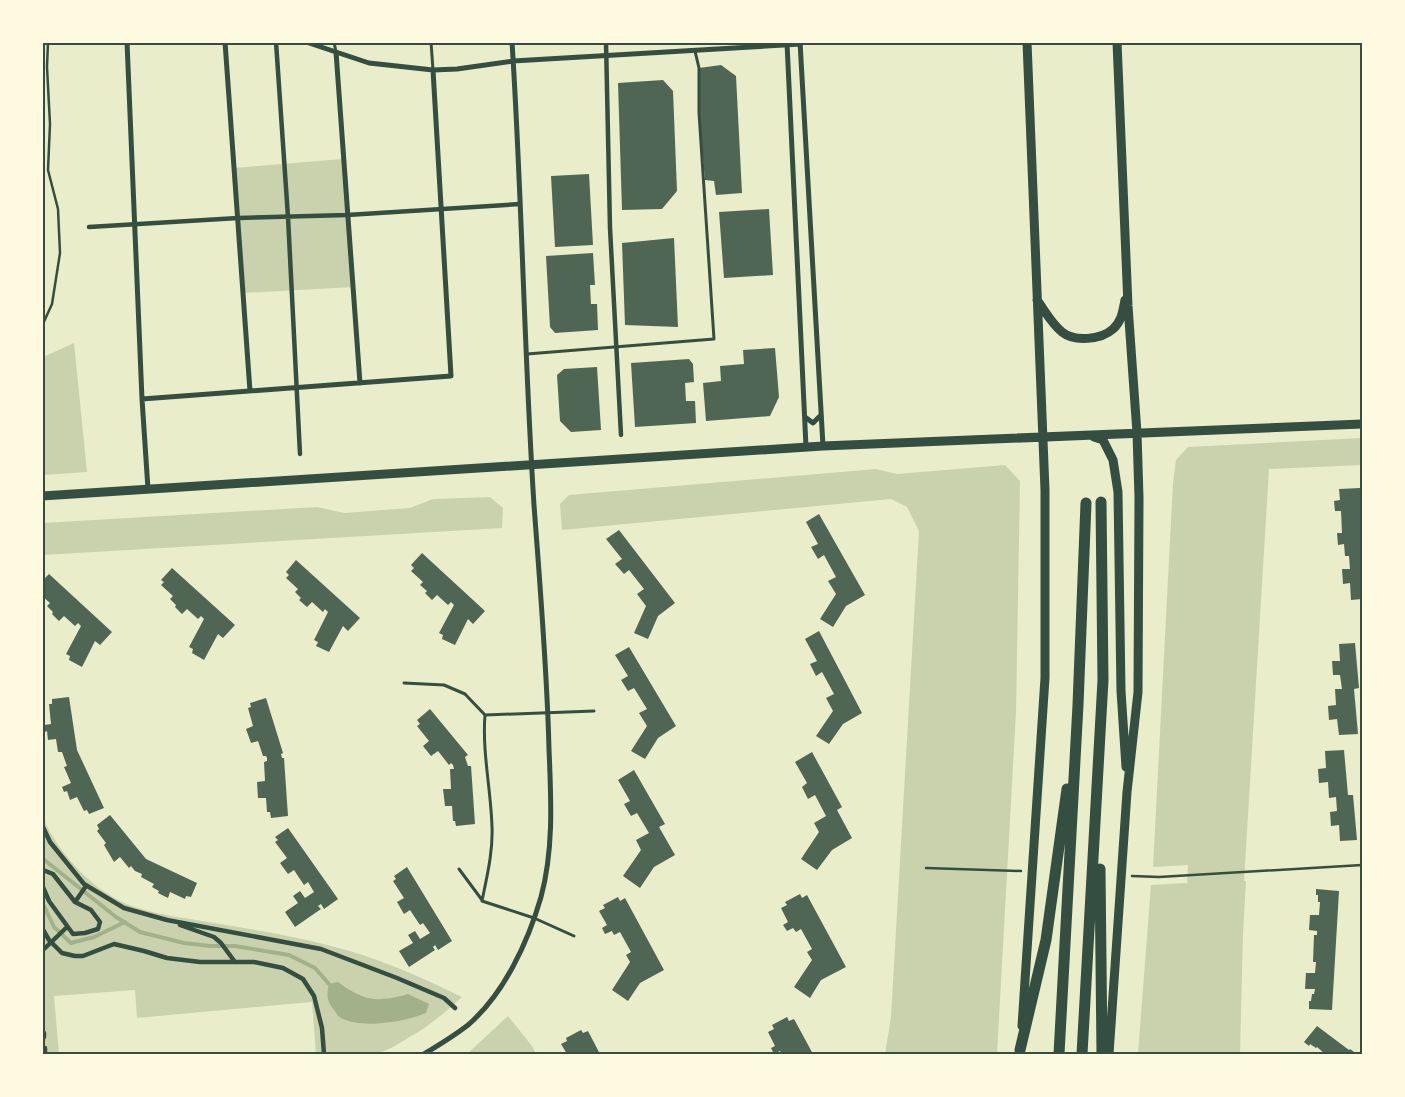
<svg xmlns="http://www.w3.org/2000/svg" width="1405" height="1097" viewBox="0 0 1405 1097" font-family="'IBM Plex Sans',sans-serif">
<style>
.green{fill:#cad2ad}
.water{fill:#a3b18a}
.lines{fill:none;stroke-linecap:round;stroke-linejoin:round}
.stream{stroke:#a3b18a;stroke-width:4}
.building{fill:#4f6655}
.path{stroke:#344e41;stroke-width:2.5}
.service{stroke:#344e41;stroke-width:3}
.pedestrian{stroke:#344e41;stroke-width:4.5}
.minor{stroke:#344e41;stroke-width:5}
.secondary{stroke:#344e41;stroke-width:9}
.trunk{stroke:#344e41;stroke-width:11}
.neatline{fill:none;stroke:#344e41;stroke-width:2}
</style>
<rect width="100%" height="100%" fill="#e9edc9"/>
<path class="green" d="M343,159L353,287L243,293L234,168Z
M74,343L87,472L43,475V357Z
M1362,438V465L1269,469L1244,881H1246L1243,934L1240,1054H1138L1151,885L1187,883L1188,865L1153,867L1173,483L1176,460L1188,447Z
M1005,465L1020,481L1016,712L997,1054H885L891,1017L919,531L907,507L891,499L562,530L560,504L569,495L876,469L897,474Z
M490,497L503,508L502,528L43,555V523L317,507L344,513L410,508L433,499Z
M42,816C59,855 97,896 138,908C164,916 192,919 220,924C256,930 292,936 327,945C374,956 419,976 462,997L444,1013L423,1029L393,1047L377,1054H316L312,1002L137,1018L135,990L54,996L59,1054H43Z
M508,1016L532,1046L536,1054H467Z"/>
<path class="water" d="M338,982C364,1001 377,1003 408,994L429,1004L426,1013C406,1022 361,1029 341,1018C338,1017 336,1012 334,1010C327,1001 326,995 329,984Z"/>
<g class="lines">
<path class="stream" d="M42,858L116,917L140,932L184,943L210,946H235L289,955L315,968L329,984
M42,902L54,927L71,943L94,937L125,922"/>
</g>
<path class="building" d="M721,65L736,76L742,193L716,195L714,181L705,180L699,113V68Z
M663,80L673,91L677,191L662,209L622,210L618,83Z
M589,174L593,245L555,247L551,176Z
M769,209L773,275L724,278L719,212Z
M674,238L678,327L625,325L622,243Z
M593,253L595,285H590L591,304H597L598,330L555,333L550,327L546,256Z
M775,348L779,397L770,416L706,421L703,383L721,381L720,366L744,364L743,350Z
M689,359L693,364L694,382L685,383L686,401H695L696,423L635,427L631,363Z
M597,367L601,430L571,432L560,421L557,375L564,369Z
M1360,488L1362,521V599L1351,600L1350,583L1343,584L1342,569H1350L1349,556H1345L1344,544L1338,545L1337,533H1342L1341,511H1335L1334,501L1340,500L1339,489Z
M819,514L865,595L846,606L833,627L820,619L836,594L828,581L836,577L824,555L818,559L811,547L818,544L806,522Z
M619,530L675,603L658,616L648,639L634,633L646,606L637,594L644,589L629,570L624,574L615,564L622,559L606,539Z
M422,553L485,611L473,624L468,619L455,645L442,639L443,635L439,633L454,605L451,602L448,605L437,595L432,600L425,593L427,591L420,585L423,582L411,571L414,568L411,565Z
M296,560L360,618L348,631L343,626L329,652L316,646L318,642L314,640L328,612L325,609L323,612L312,602L307,607L299,600L301,598L295,592L298,589L286,578L289,575L286,572Z
M172,568L235,625L223,638L218,634L204,660L192,653L193,649L189,647L204,619L201,616L198,619L187,609L182,614L175,607L176,605L170,599L173,596L161,585L164,582L161,580Z
M49,574L112,632L100,645L95,641L82,667L69,660L70,656L66,654L81,626L78,623L75,626L64,616L59,621L52,614L53,612L47,606L50,603L42,596V581Z
M819,631L862,713L843,724L829,744L816,736L833,711L826,698L834,694L822,672L816,676L810,664L817,661L805,639Z
M1355,643L1359,688L1354,689L1358,734L1339,735L1337,719L1329,720L1328,706L1336,705L1335,689H1342L1340,675H1333L1332,661H1340L1339,644Z
M629,647L676,726L658,738L645,759L631,751L647,726L639,713L647,709L634,688L628,691L621,680L628,676L615,655Z
M69,697L77,750L104,808L89,814L87,810L84,811L77,797L70,800L67,791L64,792L62,787L71,783L64,767L67,766L62,752H58L56,739L48,740L47,731L45,732L44,725L51,724L49,704H52V699Z
M266,698L283,753L281,754L282,758H284L288,816L271,818L270,812H267L266,798H258L257,782L265,781L264,762L267,761V758L266,756H263L258,741L251,743L246,729L253,726L248,708L251,707L250,703Z
M430,709L468,755L465,757L468,766H471L475,824L456,826L455,821H453L452,806H445L443,789H451L450,769H454L453,765L451,763L449,765L438,751L431,756L423,746L429,741L417,726L420,724L417,720Z
M1344,750L1348,795H1353L1357,840L1340,841L1339,825L1331,826L1330,812L1337,811L1336,797L1329,798L1328,782L1319,783L1318,769L1326,768L1325,751Z
M812,752L842,807L837,810L852,838L832,850L817,870L801,859L819,832L814,823L826,816L815,795L808,799L802,787L807,783L795,762Z
M634,770L665,824L659,827L675,855L654,867L640,888L623,876L641,850L636,840L649,833L637,813L631,816L624,804L630,801L618,780Z
M110,815L146,859L197,883L191,897L186,896L185,899L170,892L168,898L158,893L159,891L152,887L154,884L141,877L142,874L135,871L131,866L129,868L120,857L114,862L104,845L106,843L97,831L99,829L97,825Z
M288,828L338,899L324,909L321,904L318,906L321,909L295,927L285,912L298,903L293,896L300,891L305,898L314,892L308,882L304,885L294,870L288,874L280,863L287,858L275,842L278,840L275,837Z
M407,867L452,941L438,950L435,945L433,947L435,950L409,967L399,951L413,943L408,935L415,931L420,939L430,933L423,923L420,925L410,910L404,914L397,902L404,898L393,881L396,879L394,876Z
M1316,889L1339,891L1332,1010L1309,1009V1001H1311L1312,994H1314L1315,989H1305L1306,973H1315L1316,962H1313L1314,935H1317V931L1309,930L1310,915H1319L1320,902H1318V895H1316Z
M800,894L802,898L807,895L846,967L821,980L810,998L794,987L812,960L807,952L812,949L801,929L796,932L793,928L787,931L783,925L788,922L781,908L787,905L785,902Z
M618,897L620,901L625,898L664,970L640,983L628,1001L612,990L630,962L626,955L631,952L620,932L614,935L612,931L605,934L602,928L607,925L599,911L605,908L603,905Z
M787,1017L789,1021L794,1019L813,1054H790L789,1052L782,1054L780,1051L774,1054L771,1048L775,1046L768,1032L774,1029L772,1025Z
M1317,1026L1349,1050L1350,1049L1357,1054H1325L1317,1047L1316,1048L1310,1044L1309,1046L1304,1042Z
M581,1030L583,1033L588,1031L600,1054H567L561,1044L567,1041L566,1038Z"/>
<g class="lines">
<path class="path" d="M42,326L52,304L60,253L58,209L48,170L50,124L47,67L48,42
M926,868L1021,871
M1132,876L1159,877L1362,865"/>
<path class="service" d="M334,42L336,52
M431,42L433,70
M527,354L714,339L699,113V68L695,51
M404,683L444,685L465,694L485,715L594,711
M485,715C482,752 491,790 492,827C493,852 487,876 482,901L534,918L574,936
M459,869L482,900"/>
<path class="pedestrian" d="M276,42L288,217L300,454
M606,42L610,228L621,435
M89,227L238,218L347,215L520,204
M42,825L50,842L84,884L124,908L167,920L321,949L397,978L444,998L455,1008
M42,871L43,870L53,874L75,902L91,910L100,922L98,929L85,933L73,934L49,901L42,885
M75,902L86,886
M180,925L214,937L221,943L235,962
M42,928L49,940L62,953L75,956H83L114,944L144,951L167,958L200,962H254L283,968L303,979L314,996L322,1028L324,1054
M42,951L67,927
M42,1033H44V1037H42
M42,1048H45V1054"/>
<path class="minor" d="M127,42L142,399L148,489
M225,42L250,391
M306,42L369,63L433,70L457,69L513,61L801,44
M800,42L823,446
M787,43L806,447
M336,52L360,383
M142,399L451,376L433,70
M805,417L813,423L821,415
M424,1054C439,1045 454,1036 468,1025C504,994 528,942 541,897C554,849 551,798 549,749C547,668 540,586 534,505C524,351 522,196 512,42"/>
<path class="secondary" d="M1037,300C1045,311 1051,323 1062,332C1074,342 1101,340 1113,329C1122,321 1123,310 1125,300
M1094,437L1103,440L1113,460L1118,492L1121,691L1126,767
M42,496L823,446L1362,424
M1022,1026L1045,678V490L1027,42
M1109,1054L1127,792L1138,692L1139,498L1137,433L1128,306L1117,42"/>
<path class="trunk" d="M1100,869L1102,1054
M1020,1050L1046,940L1067,789
M1059,1054L1078,705L1086,503
M1082,1054L1103,680L1101,502"/>
</g>
<rect width="1405" height="1097" fill="none" stroke="#fefae0" stroke-width="88"/>
<rect x="44" y="44" width="1317" height="1009" class="neatline"/>
</svg>
